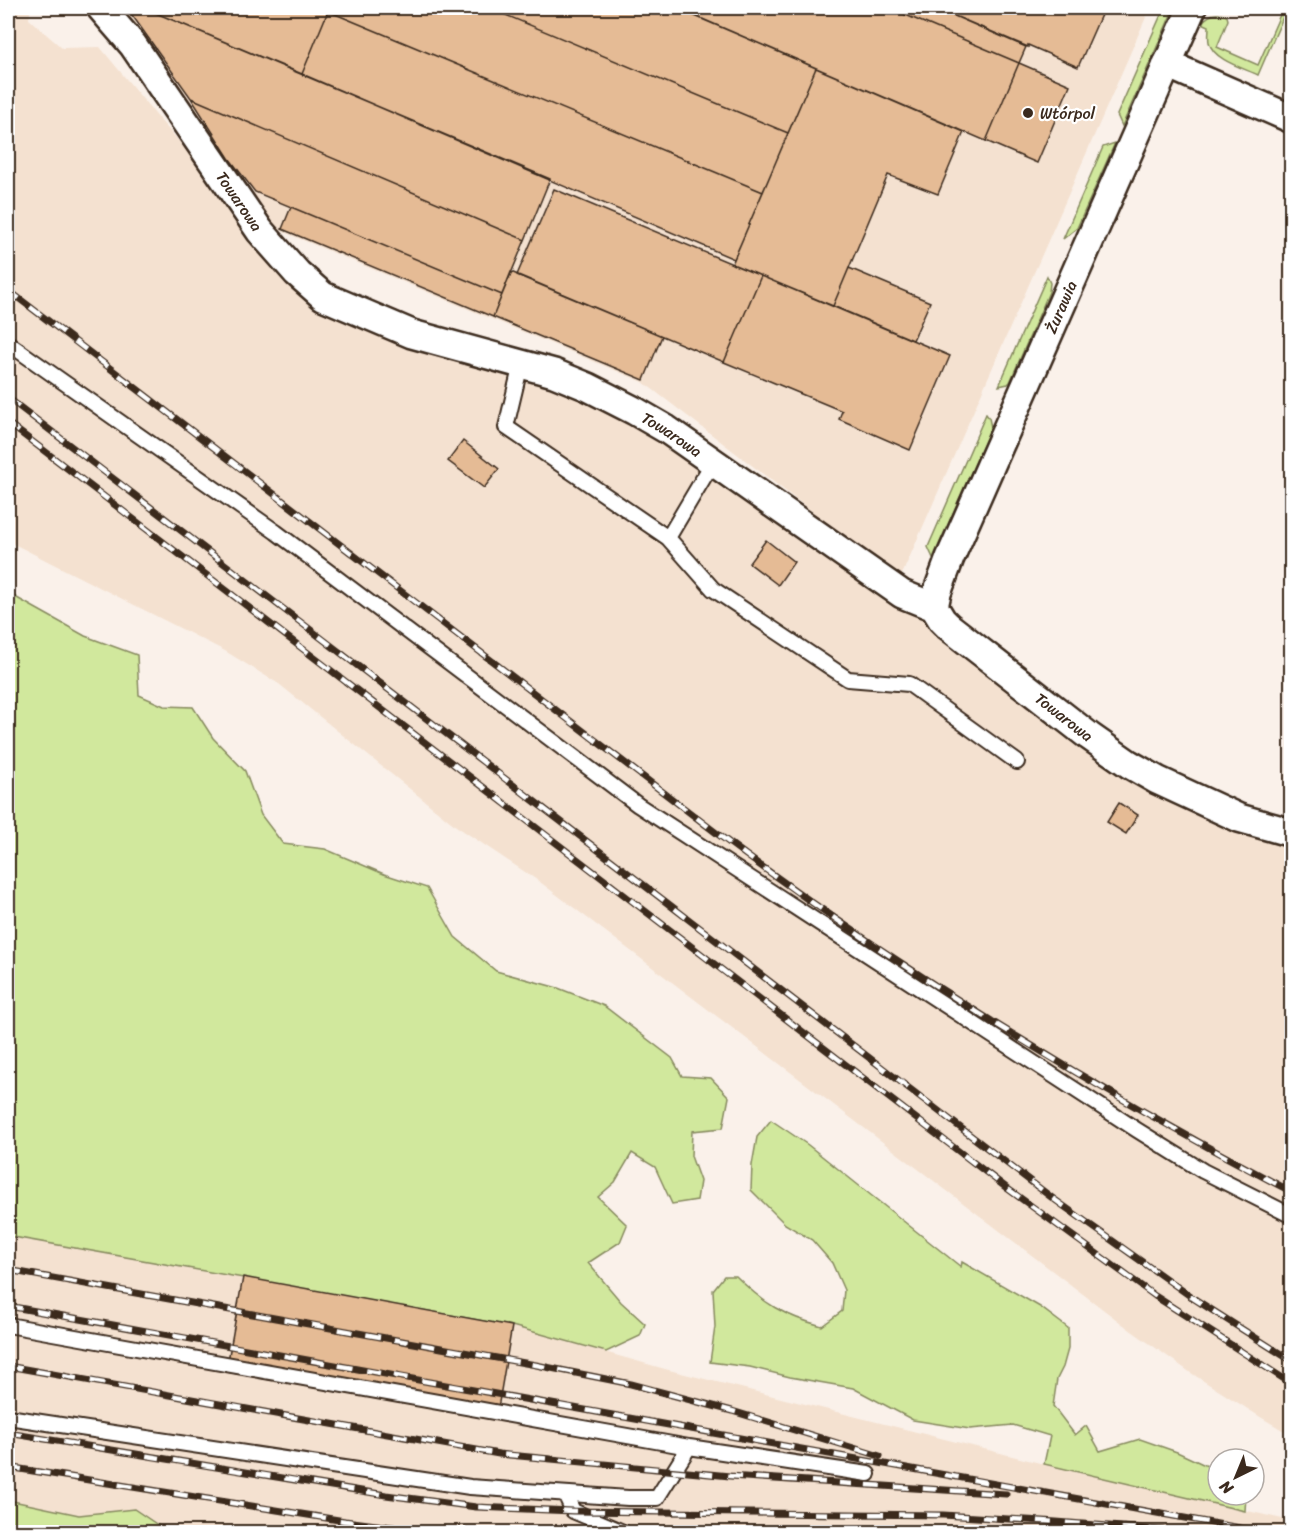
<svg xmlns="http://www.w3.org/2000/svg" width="1299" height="1540" viewBox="0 0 1299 1540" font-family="Sriracha,sans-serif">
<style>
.built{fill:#f4e1d0}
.green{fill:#d1e89d;stroke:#86895e;stroke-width:1.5}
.building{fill:#e5bb95;stroke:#3b2a1e;stroke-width:1.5}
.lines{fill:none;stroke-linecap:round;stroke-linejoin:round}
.lane-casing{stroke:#3b2a1e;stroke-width:18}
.street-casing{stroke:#3b2a1e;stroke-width:32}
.lane{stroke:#fff;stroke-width:14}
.street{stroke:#fff;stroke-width:27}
.rail-casing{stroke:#3b2a1e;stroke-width:7}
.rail{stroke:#fff;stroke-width:4.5;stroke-dasharray:14;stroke-linecap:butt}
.poi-dot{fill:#3b2a1e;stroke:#fff;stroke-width:2}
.labels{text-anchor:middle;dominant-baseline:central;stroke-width:4.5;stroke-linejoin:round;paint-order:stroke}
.poi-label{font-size:16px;fill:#3b2a1e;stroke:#fff;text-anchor:start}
.street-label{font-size:16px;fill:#3b2a1e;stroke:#fff}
</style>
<rect width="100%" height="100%" fill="#faf1ea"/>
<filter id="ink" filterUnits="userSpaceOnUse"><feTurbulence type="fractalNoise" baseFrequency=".0167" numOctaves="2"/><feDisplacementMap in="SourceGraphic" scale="12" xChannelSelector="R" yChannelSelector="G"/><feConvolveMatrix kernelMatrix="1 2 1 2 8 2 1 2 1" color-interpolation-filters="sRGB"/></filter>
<g filter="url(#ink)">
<path class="built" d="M8,8H31L29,19L62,48L100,47L160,120L321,298L634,413L924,610L1088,738L1291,836V1435L1262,1418L1191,1373L1129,1329L540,882L456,826L279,684L225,651L8,541Z
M107,8H1150L900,579L643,382L262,223Z
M8,1236L512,1326L665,1369L1044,1464L1291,1521V1532H71L8,1528Z"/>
<path class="green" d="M1164,8H1174L1122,126L1117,115Z
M1283,8H1287L1258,75C1243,68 1213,60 1209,42C1208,37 1209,31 1209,26L1202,23C1208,14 1217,12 1227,16L1228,20L1217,47L1258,65Z
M1115,143L1077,228L1063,239L1103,147Z
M1047,276L1050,283L1049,292L1010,382L1008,384L999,386Z
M986,414L989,418L991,427L933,558L928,547Z
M8,593L85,636L137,655L139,695L164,706L193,707L213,738L245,771L261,815L283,844L325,849L384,874L427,888L455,937L496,971L558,988L604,1006L672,1058L682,1076L711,1078L729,1097L723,1128L692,1131L691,1156L700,1181L697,1200L672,1204L655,1167L632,1153L615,1182L598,1197L627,1225L620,1242L588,1263L621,1302L645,1324L640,1336L606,1352L512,1326L8,1236Z
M771,1120L808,1145L961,1267L962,1262L1040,1307L1068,1328V1349L1063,1367L1057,1379L1053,1406L1075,1435L1086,1426L1100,1451L1140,1439L1177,1452L1218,1471V1495H1246L1245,1511L1044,1464L1050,1436L1013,1425L970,1429L913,1420L853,1388L790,1377L750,1367L710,1362L715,1327L713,1290L724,1276H736C764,1304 784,1316 822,1326L842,1311L844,1290L832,1263L812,1240L785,1224L751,1190L752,1165L757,1137Z
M8,1500L79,1515L134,1509L168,1532H8Z"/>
<path class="building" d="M127,8H144L550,179L525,240L191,98Z
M144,8H319L328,11L302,74Z
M330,8H489L788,133L763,192L328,11Z
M489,8H676L816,68L788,133Z
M677,8H889L1019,63L986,141Z
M889,8H936L1026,47L1019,63Z
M936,8H1104L1078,67L1028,45V47Z
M328,11L763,192L734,259L302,74Z
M1019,63L1070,85L1037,163L986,141Z
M816,68L964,132L938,194L888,175L833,306L732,264Z
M191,98L525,240L502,295L255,192L229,158Z
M554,189L761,276L724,362L517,275Z
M291,207L502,295L493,317L282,229Z
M849,268L930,302L913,340L833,306Z
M511,272L662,336L644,380L493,317Z
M761,276L950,356L910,450L839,419L842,411L724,362Z
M463,441L499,469L484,488L448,461Z
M766,540L794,562L778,585L749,563Z
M1119,803L1138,815L1126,834L1107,822Z
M243,1277L512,1326L496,1420L226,1372Z"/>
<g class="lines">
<defs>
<path id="lane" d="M8,343L276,532L638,805L1137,1130L1203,1171L1292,1216
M521,364L506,427L668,538L713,462
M668,538L713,589L848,679L909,684L1017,762
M8,1325L689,1447L868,1474
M8,1417L470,1487L628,1498H657L689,1447
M565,1494L573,1511L623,1532"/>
<g id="street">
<path id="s1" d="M101,8L133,45L260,231L297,273L323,296L412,334L554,373L588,387L635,411L666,429L902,594L934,607L942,620L948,626L1089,736L1129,764L1157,780L1239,818L1292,833"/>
<path d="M1167,64L1292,119"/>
<path id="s2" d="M934,607L937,593L950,558L1192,8"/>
</g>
</defs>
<use href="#lane" class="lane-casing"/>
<use href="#street" class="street-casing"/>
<use href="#lane" class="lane"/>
<use href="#street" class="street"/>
<defs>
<path id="rail" d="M8,290L719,835C899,970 1092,1088 1292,1192
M8,398L1051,1197L1193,1298L1292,1361
M8,423L1008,1189L1155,1296L1292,1384
M8,1270L536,1365L631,1384L732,1411L880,1456
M8,1306L1262,1532
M8,1366L499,1454L730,1476L1006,1494
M8,1433L386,1495L476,1507L573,1511L943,1515L1043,1521L1188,1532
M8,1467L345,1521L431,1532"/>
</defs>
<use href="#rail" class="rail-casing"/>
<use href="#rail" class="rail"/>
</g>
</g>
<circle class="poi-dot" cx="1028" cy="113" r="6"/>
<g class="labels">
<g class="poi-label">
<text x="1040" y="113">Wtórpol</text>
</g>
<g class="street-label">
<text stroke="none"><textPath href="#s1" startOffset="238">Towarowa</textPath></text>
<text stroke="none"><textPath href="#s2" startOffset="326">Żurawia</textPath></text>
<text stroke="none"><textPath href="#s1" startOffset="742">Towarowa</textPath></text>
<text stroke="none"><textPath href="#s1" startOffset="1228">Towarowa</textPath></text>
</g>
</g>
<rect width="1299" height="1540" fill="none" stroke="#fff" stroke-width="30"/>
<rect x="15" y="15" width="1269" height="1510" fill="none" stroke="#3b2a1e" stroke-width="2" filter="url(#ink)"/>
<g transform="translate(1236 1477) rotate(223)"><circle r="28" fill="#ffffff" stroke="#b1aaa5" stroke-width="1.5"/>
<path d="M0-4.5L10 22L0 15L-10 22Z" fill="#3b2a1e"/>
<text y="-9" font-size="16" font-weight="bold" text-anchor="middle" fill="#3b2a1e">N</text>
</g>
</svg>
